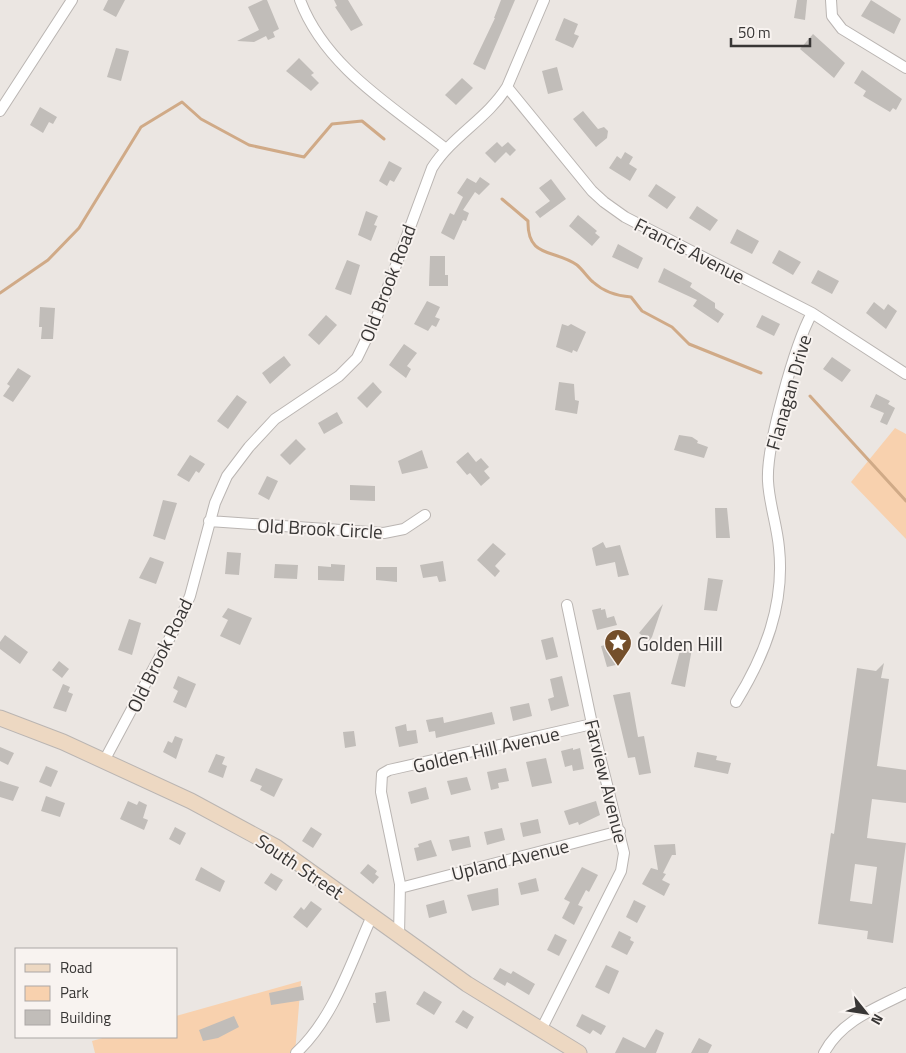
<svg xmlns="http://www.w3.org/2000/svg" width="906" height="1053" viewBox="0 0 906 1053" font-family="'Titillium Web',sans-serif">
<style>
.green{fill:#f8d1ae}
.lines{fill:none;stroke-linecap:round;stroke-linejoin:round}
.stream{stroke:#d0aa87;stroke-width:3}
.building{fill:#c1bdb9;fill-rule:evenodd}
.street-casing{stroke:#bab5b2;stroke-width:12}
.secondary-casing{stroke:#bab5b2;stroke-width:17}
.street{stroke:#fff;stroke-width:10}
.secondary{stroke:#edd8c2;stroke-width:15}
.labels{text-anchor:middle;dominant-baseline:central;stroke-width:4;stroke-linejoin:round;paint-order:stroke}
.street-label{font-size:19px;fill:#383635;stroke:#f8f3f0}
.poi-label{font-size:19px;fill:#383635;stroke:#f8f3f0;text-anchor:start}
</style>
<rect width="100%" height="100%" fill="#ebe6e2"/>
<path class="green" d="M895,428L906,434V539L851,482Z
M301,981L295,1053H95L92,1041L106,1037H176V1016Z"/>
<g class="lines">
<path class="stream" d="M502,199L528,221C527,259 555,249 577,265C583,270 587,277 593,282C604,292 617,296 631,297L642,311L672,327L689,344L761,373
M0,293L48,260L79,228L141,127L182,102L201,119L249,145L304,157L332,124L362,121L384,139
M810,396L906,501"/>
</g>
<path class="building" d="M108,0H125L116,17L103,10Z
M263,0H267L279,29L273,32L275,37L268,40L266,36L254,42L237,41L259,30L248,7Z
M334,0H348L363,25L351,31L335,7L337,6Z
M501,0H515L485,70L473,64L495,18H494Z
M797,0H807L805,20L794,18Z
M871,0L901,19L894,34L861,16Z
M564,18L578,24L574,34L579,36L573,48L555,40Z
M813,34L845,63L834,78L800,49Z
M116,48L129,51L121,81L107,77Z
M299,58L314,73L311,75L319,83L311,91L286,71Z
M557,67L563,90L548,94L542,71Z
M862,70L902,99L896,110L893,108L890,112L863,96L866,91L854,83Z
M462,78L473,88L456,105L445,95Z
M40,107L57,117L53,124L49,122L43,133L30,125Z
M583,111L598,129L604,127L608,131L607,138L596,147L573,119Z
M497,142L502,147L508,142L516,150L510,156L506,152L495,163L485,153Z
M625,152L633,157L629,164L637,169L630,181L609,168L617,156L621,159Z
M389,161L402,168L394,182L390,180L387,186L379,181Z
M480,177L490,184L479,195L475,192L463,210L469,213L466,221L463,220L454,240L441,233L450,213L454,215L463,197L457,193L467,178L476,183Z
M551,179L566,199L540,218L535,212L550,201L539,188Z
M656,184L676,197L667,209L648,196Z
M697,206L718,220L710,231L689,218Z
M366,211L378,216L374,225L377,226L371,241L358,235Z
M578,215L597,231L595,233L600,237L592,246L569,226Z
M737,229L759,241L752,254L730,243Z
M618,244L643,258L638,269L612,257Z
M779,250L801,262L793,275L772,263Z
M430,256H445V275H448V286H429Z
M347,260L360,265L351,295L335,289Z
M664,268L692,283L690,287L715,303V308L724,314L718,323L693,306L697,300L658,282Z
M818,270L839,281L832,294L811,283Z
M427,301L440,307L435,317L440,319L436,327L432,325L428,331L414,324Z
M874,302L884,310L888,304L897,311L886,329L866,313Z
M40,307L55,308L53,339H41L42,327H39Z
M326,315L337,325L319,345L308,335Z
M762,315L780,324L774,336L756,327Z
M562,324L568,326L571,324L586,332L577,352L573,350L572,353L556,347Z
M404,344L417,353L407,366L411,369L406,378L389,365Z
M284,356L291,365L270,384L262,373Z
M832,357L851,370L842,382L823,369Z
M18,368L31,376L13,402L3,396L10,386L7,384Z
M373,382L382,392L367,408L357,398Z
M559,382L574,384L575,400L579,401L577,414L555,410Z
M876,394L890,401L888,404L895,408L887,425L880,422L884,413L870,407Z
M237,395L247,402L228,429L217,421Z
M337,412L343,423L324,434L318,423Z
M679,435L692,437L698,441L697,443L708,447L704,458L674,450Z
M296,439L306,449L290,465L280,455Z
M422,450L428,468L402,474L398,461Z
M468,452L476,462L481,458L489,467L484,471L490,478L481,486L470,473L467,475L456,462Z
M190,455L205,464L199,473L196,471L189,482L177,475Z
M267,476L278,481L269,500L258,494Z
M350,485L375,486V501L350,500Z
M163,500L177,503L165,540L153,536Z
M715,508H727L730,538H716Z
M603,542L606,548L620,545L629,575L618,577L615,562L596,566L592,548Z
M493,543L506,554L495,566L500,571L495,577L477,560Z
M227,552L241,553L239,575L225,574Z
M150,557L164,562L156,584L139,578Z
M443,561L446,581L439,582L437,576L423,578L420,565Z
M275,564L298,565L297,579L274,578Z
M331,564L345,565L344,581L318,580V566L331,567Z
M376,567H397V582L376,580Z
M708,578L723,580L717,611L704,610Z
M663,604L652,637L649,641L639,633Z
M228,608L252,618L240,645L220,636L228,620L222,617Z
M601,608V610L605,609L607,618L614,616L617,625L597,630L592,610Z
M129,619L141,623L132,655L118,650Z
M5,635L28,652L20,664L0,649V642Z
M553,637L558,657L546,660L541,640Z
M614,643L620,664L607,667L601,646Z
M681,647L690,649L691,654L685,687L671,684Z
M59,661L69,669L62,678L52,670Z
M884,663L881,678L889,679L877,766L906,770V803L872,799L867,838L906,843L893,943L867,939L868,931L818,924L831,833L834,834L857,668L876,671ZM855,864L877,867L872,904L850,901Z
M178,676L196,684L186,708L173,702L178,691L173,688Z
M562,676L569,706L551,711L548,699L554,697L550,679Z
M63,684L70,687L68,692L73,694L66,712L53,708Z
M630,692L638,737L644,736L651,773L639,775L635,757L628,758L613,695Z
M529,703L532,716L513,721L510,707Z
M492,712L495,724L436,738L435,731L429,732L426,720L443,717L444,723Z
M406,724L407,731L416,730L418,743L399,747L395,727Z
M354,731L356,746L345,748L343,732Z
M175,736L183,739L176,759L163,752L168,741L172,743Z
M0,747L14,753L8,765L0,761Z
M573,748V750L580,748L584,769L573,771L572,765L565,767L561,751Z
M697,752L717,756L716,760L731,763L728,774L694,767Z
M216,754L225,757L222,764L227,766L223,778L208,772Z
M546,758L552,783L532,787L526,762Z
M46,766L58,771L51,787L39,782Z
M256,768L283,779L274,797L260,790L262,786L250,781Z
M506,768L509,781L498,783L499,788L491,790L487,772Z
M467,777L471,790L451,795L447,781Z
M0,781L19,787L13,801L0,797Z
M426,787L429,799L411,804L408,792Z
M46,796L65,803L60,817L41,811Z
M128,801L137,805L139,801L147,805L143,818L148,820L144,830L120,819Z
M596,801L600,815L579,825L578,822L569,825L564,811Z
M538,819L541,833L523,837L520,823Z
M175,827L186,833L180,845L169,839Z
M311,827L322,834L313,848L302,841Z
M502,828L505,840L487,845L484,832Z
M469,836L471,847L452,851L449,840Z
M431,840L437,856L417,861L414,848L419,847L418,844Z
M675,844L676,855H672L663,873L666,874L662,880L670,884L664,896L642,884L651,868L658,870L654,845Z
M368,864L377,871L375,874L379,877L373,884L360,873Z
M201,867L225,881L220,892L195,880Z
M582,867L598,875L589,892L586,890L578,905L583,907L574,925L562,918L570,902L564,899Z
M271,873L283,880L276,891L264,883Z
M536,878L539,891L521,895L518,883Z
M498,888L499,905L472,911L467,895Z
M444,900L447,913L429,918L426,905Z
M634,900L646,906L637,923L626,917Z
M311,901L322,909L307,928L293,917L301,907L304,910Z
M619,931L631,937L630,940L634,942L627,955L611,947Z
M555,934L567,940L559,956L547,950Z
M606,965L619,971L609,994L595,987Z
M500,968L511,974L513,971L535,984L529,995L507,982L505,986L493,979Z
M302,986L304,1000L271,1005L269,993Z
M386,991L390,1021L376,1023L373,1003H376L375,993Z
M424,991L442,1002L434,1015L416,1004Z
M463,1010L474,1017L467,1029L455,1022Z
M582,1014L606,1026L601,1035L593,1030L590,1034L576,1026Z
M234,1016L239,1027L218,1038L203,1041L199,1030Z
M656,1029L664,1033L656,1053H615L623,1037L645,1048Z
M699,1038L712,1045L708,1053H691Z"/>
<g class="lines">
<defs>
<path id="street" d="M300,0C325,67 392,106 446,149
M831,0L832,16L842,29L906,68
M507,87L592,191L604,202L625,217L812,313L906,374
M0,111L72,0
M209,521L384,533L404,529L425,515
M736,702C765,655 785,604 779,548C777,525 769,503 768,481C766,446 795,344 812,313
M104,761L181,617L190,596L215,503L227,476L249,447L275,419L339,376L357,358L376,319L432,168C452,136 487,119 507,87L544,0
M400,888L620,831
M399,936L400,884L381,792L382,774L389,770L592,724
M541,1030L621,871L624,853L592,724L567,605
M296,1053C334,1018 351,962 372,916
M824,1053C841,1021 874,1009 906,993"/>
<path id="secondary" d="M0,718L63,742L191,801L276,847L467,984L579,1053"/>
</defs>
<use href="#street" class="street-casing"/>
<use href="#secondary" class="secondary-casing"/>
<use href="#street" class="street"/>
<use href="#secondary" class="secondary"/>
</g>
<defs>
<symbol id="sight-pin" viewBox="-11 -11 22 30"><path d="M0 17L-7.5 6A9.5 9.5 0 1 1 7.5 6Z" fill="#744f2b" stroke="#f8f3f0"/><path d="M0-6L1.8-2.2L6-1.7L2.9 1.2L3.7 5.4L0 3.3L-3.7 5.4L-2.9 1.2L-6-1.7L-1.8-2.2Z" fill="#fff"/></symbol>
</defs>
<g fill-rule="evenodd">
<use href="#sight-pin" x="602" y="627" width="32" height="43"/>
</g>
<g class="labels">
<g class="street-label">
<text transform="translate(690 250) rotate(27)">Francis Avenue</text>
<text transform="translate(387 283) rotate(-69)">Old Brook Road</text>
<text transform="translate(788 392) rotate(-74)">Flanagan Drive</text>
<text transform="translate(320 528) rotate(3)">Old Brook Circle</text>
<text transform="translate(159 655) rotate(-64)">Old Brook Road</text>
<text transform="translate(486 749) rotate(-13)">Golden Hill Avenue</text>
<text transform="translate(607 781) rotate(76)">Farview Avenue</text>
<text transform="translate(510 859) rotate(-14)">Upland Avenue</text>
<text transform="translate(300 866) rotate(34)">South Street</text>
</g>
<g class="poi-label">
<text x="637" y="643">Golden Hill</text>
</g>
</g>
<rect x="15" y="948" width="162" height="90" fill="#f8f3f0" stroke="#aba7a5"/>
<rect x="25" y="964" width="25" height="8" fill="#edd8c2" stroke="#aba7a5"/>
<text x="60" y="973" font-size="15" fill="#383635">Road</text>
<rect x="25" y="986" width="25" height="15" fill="#f8d1ae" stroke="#aba7a5"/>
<text x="60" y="998" font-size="15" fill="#383635">Park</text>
<rect x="25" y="1010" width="25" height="15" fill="#c1bdb9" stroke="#aba7a5"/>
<text x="60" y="1023" font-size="15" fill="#383635">Building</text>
<g transform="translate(866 1013) rotate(120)" stroke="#f8f3f0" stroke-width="4" paint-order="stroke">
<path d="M0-4L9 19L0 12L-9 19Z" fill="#383635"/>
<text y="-8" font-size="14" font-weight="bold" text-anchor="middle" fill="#383635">N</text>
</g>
<path d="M731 38v8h79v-8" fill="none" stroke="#383635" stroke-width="2.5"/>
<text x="738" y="38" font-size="15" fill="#383635" stroke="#f8f3f0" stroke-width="4" paint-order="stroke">50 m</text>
</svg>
